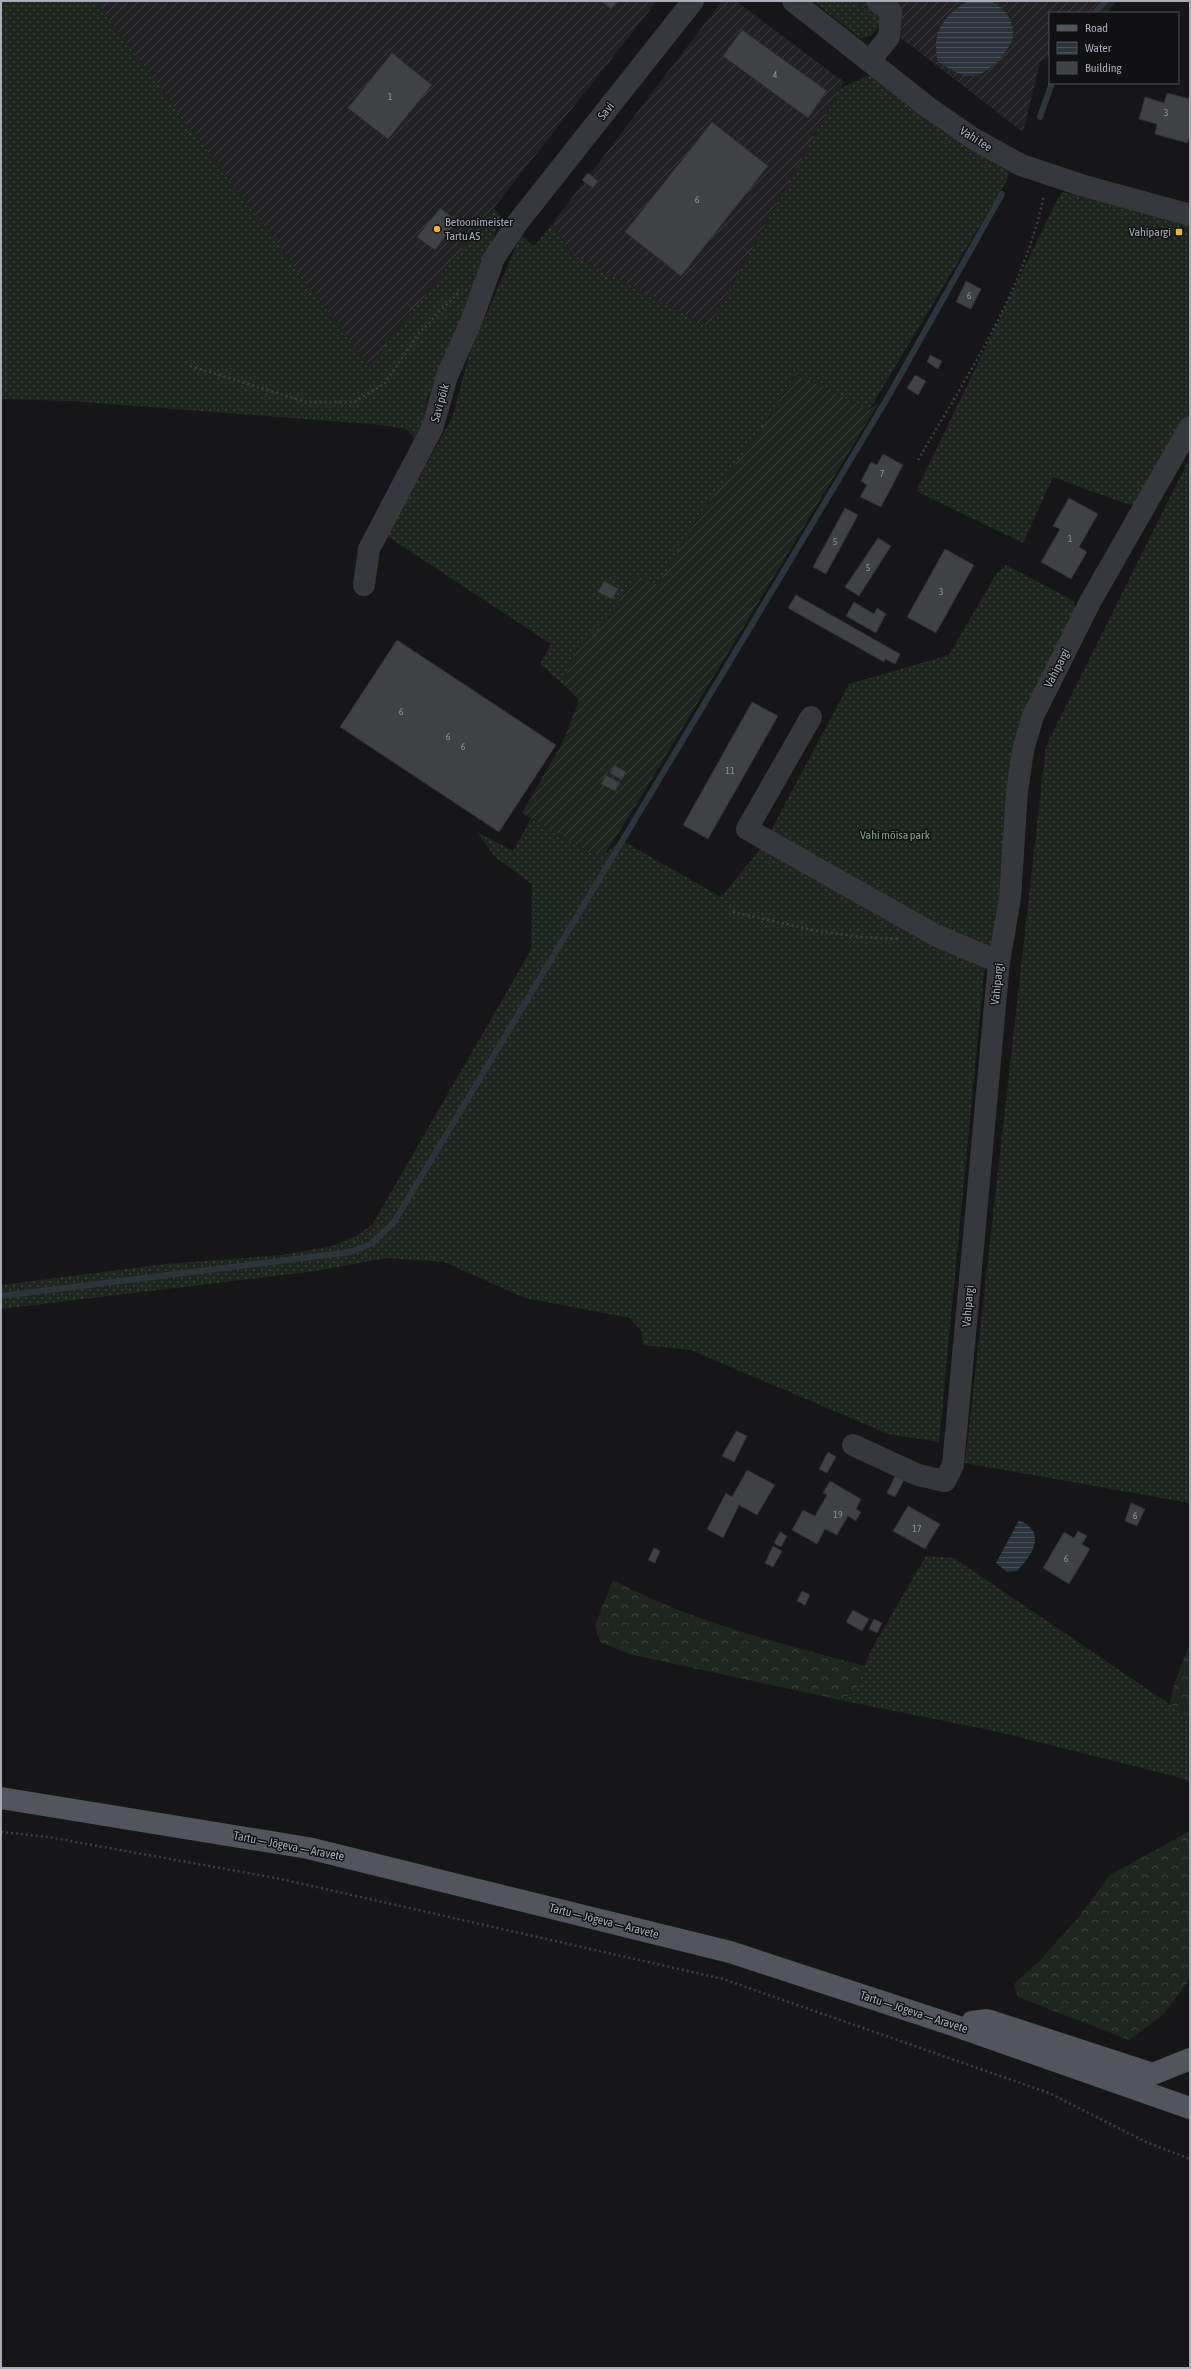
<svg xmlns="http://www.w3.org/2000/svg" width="1191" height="2369" viewBox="0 0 1191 2369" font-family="'Asap Condensed',sans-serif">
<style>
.industrial{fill:url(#industrial-furrows)}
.grass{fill:url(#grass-dots)}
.forest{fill:url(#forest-crowns)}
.garden{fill:url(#garden-furrows)}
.water{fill:url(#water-rules)}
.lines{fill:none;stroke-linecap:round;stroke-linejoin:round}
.stream{stroke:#2c353c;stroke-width:6}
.building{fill:#404145;stroke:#303034}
.path{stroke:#3d3f44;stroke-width:2.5;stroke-dasharray:2 3;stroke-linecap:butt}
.minor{stroke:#37383d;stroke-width:22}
.major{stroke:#53555c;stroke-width:22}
.poi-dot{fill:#f2b134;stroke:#111113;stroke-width:1.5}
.labels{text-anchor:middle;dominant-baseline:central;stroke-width:3;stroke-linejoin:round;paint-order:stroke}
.number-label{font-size:10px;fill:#8e929b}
.street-label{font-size:12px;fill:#a8adb8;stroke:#111113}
.poi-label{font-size:12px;fill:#a8adb8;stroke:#111113;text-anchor:start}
.park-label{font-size:12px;fill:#7fa381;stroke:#111113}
</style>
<defs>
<pattern id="industrial-furrows" width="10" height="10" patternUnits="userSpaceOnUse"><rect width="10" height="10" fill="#222225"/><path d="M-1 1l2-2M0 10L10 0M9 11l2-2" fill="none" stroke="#3f3f43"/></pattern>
<pattern id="grass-dots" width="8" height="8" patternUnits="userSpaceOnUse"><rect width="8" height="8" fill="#1e261f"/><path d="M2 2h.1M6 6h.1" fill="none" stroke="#3c433d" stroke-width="1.8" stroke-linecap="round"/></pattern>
<pattern id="forest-crowns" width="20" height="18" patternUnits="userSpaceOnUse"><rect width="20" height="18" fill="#1e261f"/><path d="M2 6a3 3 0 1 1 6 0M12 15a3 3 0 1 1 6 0" fill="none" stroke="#3c433d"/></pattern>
<pattern id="garden-furrows" width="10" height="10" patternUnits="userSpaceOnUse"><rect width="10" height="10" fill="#1e261f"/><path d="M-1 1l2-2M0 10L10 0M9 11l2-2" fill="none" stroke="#3c433d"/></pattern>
<pattern id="water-rules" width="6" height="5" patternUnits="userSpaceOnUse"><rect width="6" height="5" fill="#2c353c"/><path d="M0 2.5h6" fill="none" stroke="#485056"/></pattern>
</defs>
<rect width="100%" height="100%" fill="#161618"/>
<path class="industrial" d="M95,1H657L369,366Z
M722,1H736L844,82L709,327L571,254L552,224Z
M853,1H1117L1106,13H1050V56L1040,62L1023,132Z"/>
<path class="grass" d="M1,1H95L369,366L494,208L501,217L459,333L426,401L422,432L416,440L406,429L382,425L71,401L1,399Z
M813,1H853L882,23L871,36L860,38Z
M870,75L941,130L1009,172L1006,182L869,410L796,373L762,428L700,514L658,585L636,575L599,630L576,649L563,684L540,664L551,644L387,536L452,418L470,352L521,235L534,246L552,224L571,254L709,327L841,88Z
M1063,192L1190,224V412L1139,502L1130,505L1053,477L1023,543L916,491L1058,198Z
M1190,457V1503L965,1463L1046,746Z
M1006,565L1074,601L1076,613L1033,694L997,927L984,973L939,1442L888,1434L691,1350L643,1345L642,1332L630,1318L525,1298L444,1262L387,1258L315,1271L1,1309V1285L166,1264L281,1255L333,1246L356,1236L372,1225L531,950L532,884L495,857L477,832L513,851L531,819L588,852L604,855L621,840L721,897L762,847L849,684L949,655L996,574Z
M926,1556L954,1558L1190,1718V1782L1177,1777L999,1732L840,1700L855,1692L871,1650Z"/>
<path class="forest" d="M613,1580C691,1622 780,1643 865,1666L855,1692L840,1700L629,1654L600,1642L595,1625Z
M1190,1643V1718L1170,1704L1174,1684Z
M1190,1831V1979L1162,2016L1129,2040L1018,1997L1014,1984L1040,1960L1078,1918L1110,1875Z"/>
<path class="garden" d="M796,373L869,410L878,404L633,810L604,855L588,852L522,813L563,742L579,700L563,684L576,649L599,630L636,575L658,585L700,514L762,428Z"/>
<path class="water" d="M968,1C974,1 983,0 989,1C1004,5 1015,22 1013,37C1010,51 987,76 972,76C960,76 948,68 938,62C931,33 943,16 968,1Z
M1019,1520C1047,1533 1033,1554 1017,1571L1007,1572L996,1563Z"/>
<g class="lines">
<path class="stream" d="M1094,13L1106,1
M1040,117L1052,83
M1,1296L351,1252L372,1243L394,1222L888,397L1002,194"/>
</g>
<path class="building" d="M601,1H617L611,9Z
M742,30L827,91L808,118L723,56Z
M392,53L432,85L388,139L348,108Z
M1167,93L1190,99V137L1187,143L1155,134L1157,124L1139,119L1145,97L1164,103Z
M712,122L768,166L681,276L625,232Z
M588,173L598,181L593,188L582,180Z
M440,208L457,221L435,250L417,237Z
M966,281L981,289L971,309L956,302Z
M930,355L942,361L938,369L927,362Z
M915,375L926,381L918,395L907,388Z
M883,454L903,465L881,507L860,497L867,485L861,481L871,462L877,465Z
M1069,498L1098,514L1079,547L1087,552L1071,579L1041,562L1060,529L1053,526Z
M845,508L858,515L826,574L813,567Z
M878,538L891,546L859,596L845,587Z
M945,549L974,565L936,633L907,617Z
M604,581L618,589L612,599L598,592Z
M796,595L900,654L895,664L885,659L884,662L788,608Z
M854,602L874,614L877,608L886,614L876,633L846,616Z
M397,640L556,745L499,832L340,727Z
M752,702L778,716L708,839L683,825Z
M614,765L626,772L622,780L610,773Z
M606,775L620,783L615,791L601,784Z
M736,1431L747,1436L734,1462L722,1456Z
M828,1452L836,1457L827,1473L819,1469Z
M747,1470L775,1485L757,1515L739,1505L723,1538L707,1529L726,1493L732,1497Z
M895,1476L904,1480L895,1497L887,1493Z
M830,1481L861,1499L856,1509L861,1512L856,1521L848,1516L837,1535L825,1529L817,1544L792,1530L803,1510L815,1516L827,1495L823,1493Z
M1131,1503L1145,1509L1137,1526L1125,1521Z
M908,1506L940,1524L925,1549L893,1531Z
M1078,1531L1087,1536L1082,1544L1090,1549L1069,1584L1043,1568L1064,1532L1074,1538Z
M780,1532L787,1536L781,1547L774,1543Z
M773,1546L782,1551L773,1567L765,1563Z
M654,1548L660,1551L655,1563L648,1560Z
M802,1591L810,1595L805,1605L797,1601Z
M853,1610L869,1619L862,1631L846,1622Z
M874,1619L882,1623L877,1633L869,1629Z"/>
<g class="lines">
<path class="path" d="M190,366L306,402H354L384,384L420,332L459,292
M918,460C967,376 1024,291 1044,195
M733,912L817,931L862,937L898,939
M1,1832L48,1837L281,1879L723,1979L1049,2093L1146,2142L1190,2159"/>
<path class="minor" d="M793,1L929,108L974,139L1021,165L1081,185L1190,215
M870,61L889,37L891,12L877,1
M364,585L369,549L432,429L447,376L471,322L494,258L518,222L693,1
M811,717L747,829L935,935L999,962
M853,1445L918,1475L945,1481L953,1465L999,962L1010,898L1017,792L1023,750L1033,716L1090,602L1190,427"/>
<path class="major" d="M1,1798L308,1848L730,1952L953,2025L1190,2108
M972,2022L987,2020L1153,2074L1190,2059"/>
</g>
<g class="poi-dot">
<circle cx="437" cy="229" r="4"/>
<rect x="1175" y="228" width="8" height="8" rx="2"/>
</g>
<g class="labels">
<g class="number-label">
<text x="775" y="74">4</text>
<text x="390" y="96">1</text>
<text x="1166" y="112">3</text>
<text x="697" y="199">6</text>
<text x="969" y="295">6</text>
<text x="882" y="473">7</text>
<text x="1070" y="538">1</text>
<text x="835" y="541">5</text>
<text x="868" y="567">5</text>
<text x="941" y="591">3</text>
<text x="401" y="711">6</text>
<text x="448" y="736">6</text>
<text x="463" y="746">6</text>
<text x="730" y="770">11</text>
<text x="838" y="1514">19</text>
<text x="1135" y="1515">6</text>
<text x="917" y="1528">17</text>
<text x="1066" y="1558">6</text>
</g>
<g class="street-label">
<text transform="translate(606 111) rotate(-52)">Savi</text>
<text transform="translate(976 139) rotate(32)">Vahi tee</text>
<text transform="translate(440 403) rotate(-74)">Savi põik</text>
<text transform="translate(1057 668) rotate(-63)">Vahipargi</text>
<text transform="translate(997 984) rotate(-84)">Vahipargi</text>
<text transform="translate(968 1306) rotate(-85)">Vahipargi</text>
<text transform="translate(289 1846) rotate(11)">Tartu — Jõgeva — Aravete</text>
<text transform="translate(604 1921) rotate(14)">Tartu — Jõgeva — Aravete</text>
<text transform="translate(914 2012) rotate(18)">Tartu — Jõgeva — Aravete</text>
</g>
<g class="poi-label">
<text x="445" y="222">Betoonimeister<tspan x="445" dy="14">Tartu AS</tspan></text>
<text x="1171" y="232" text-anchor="end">Vahipargi</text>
</g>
<g class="park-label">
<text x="895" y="835">Vahi mõisa park</text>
</g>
</g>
<rect width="1191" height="2369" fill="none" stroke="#a8adb8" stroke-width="4"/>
<rect x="1049" y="12" width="130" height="72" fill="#111113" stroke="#4d4f55"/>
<rect x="1057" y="25" width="20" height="6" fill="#53555c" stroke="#4d4f55"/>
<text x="1085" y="32" font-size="12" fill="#a8adb8">Road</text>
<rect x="1057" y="42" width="20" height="12" fill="url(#water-rules)" stroke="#4d4f55"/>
<text x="1085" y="52" font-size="12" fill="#a8adb8">Water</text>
<rect x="1057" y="62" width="20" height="12" fill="#404145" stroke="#4d4f55"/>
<text x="1085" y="72" font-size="12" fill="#a8adb8">Building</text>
</svg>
